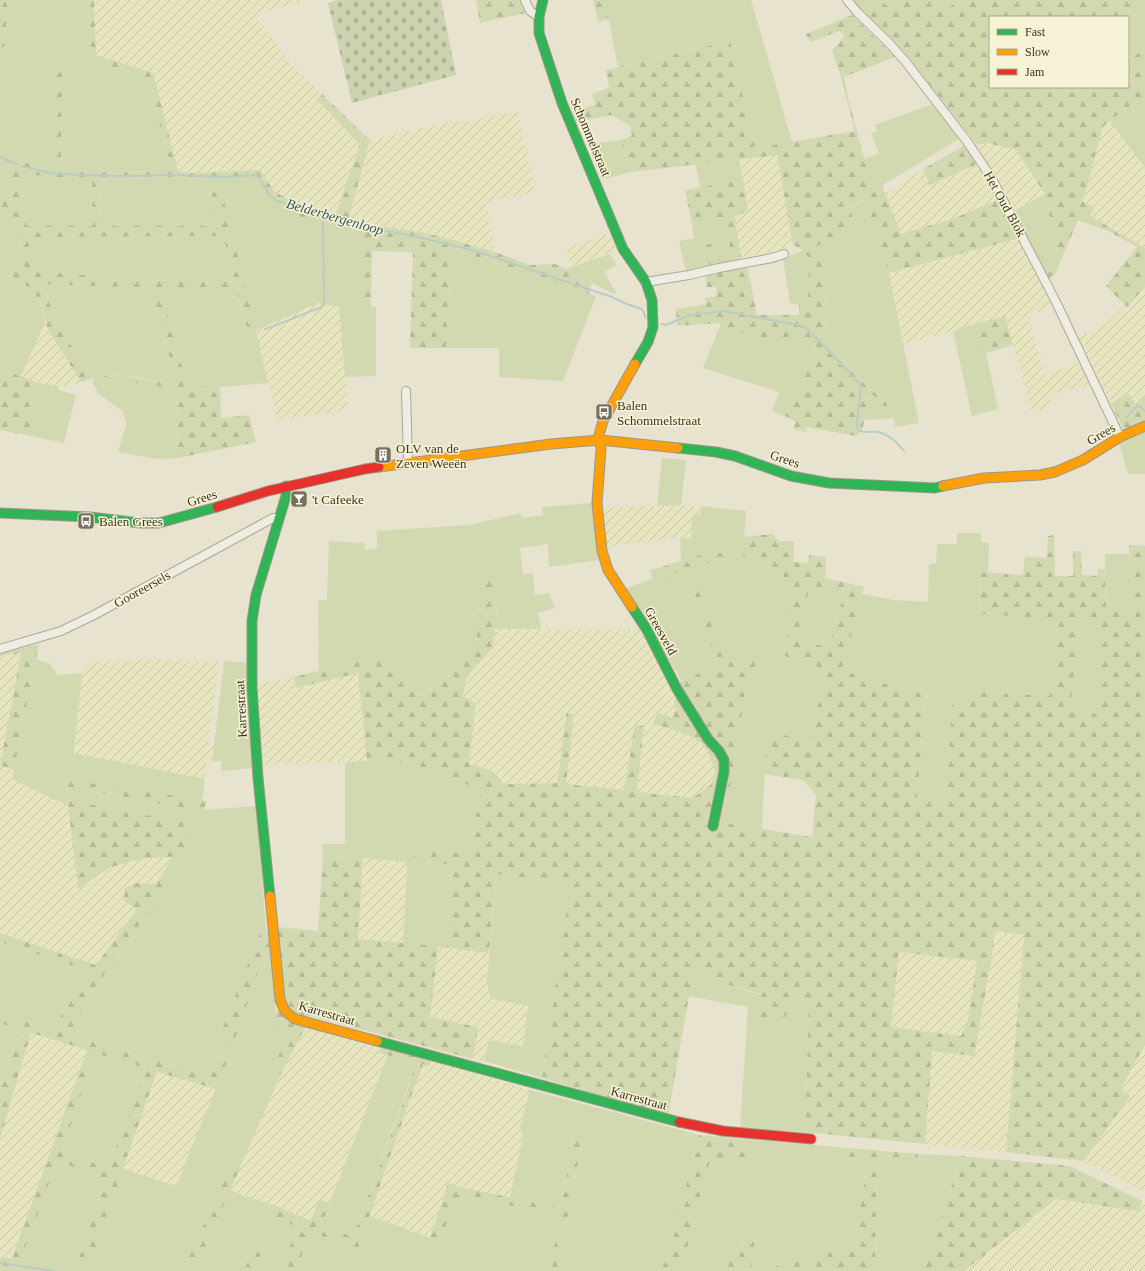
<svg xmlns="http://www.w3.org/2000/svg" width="1145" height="1271" viewBox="0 0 1145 1271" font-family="'Times New Roman',serif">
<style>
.farmland{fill:url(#farmland-furrows)}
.grass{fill:#d2d9b1}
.forest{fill:url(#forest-firs);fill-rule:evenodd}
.cemetery{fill:url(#cemetery-stones)}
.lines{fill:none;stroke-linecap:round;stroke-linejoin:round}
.stream{stroke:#bacdc4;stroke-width:2}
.street-casing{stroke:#aca898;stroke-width:10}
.fast-casing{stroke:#9c9788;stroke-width:11}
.slow-casing{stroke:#9c9788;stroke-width:11}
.jam-casing{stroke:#9c9788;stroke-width:11}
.street{stroke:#efece1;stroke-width:8}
.fast{stroke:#30b455;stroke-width:9}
.slow{stroke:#ff9f0a;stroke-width:9}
.jam{stroke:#e5322d;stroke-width:9}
.labels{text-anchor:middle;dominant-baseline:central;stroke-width:3;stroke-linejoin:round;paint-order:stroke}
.street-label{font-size:13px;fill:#3c321f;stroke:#f7f3d6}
.poi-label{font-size:13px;fill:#3c321f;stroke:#f7f3d6;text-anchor:start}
.water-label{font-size:14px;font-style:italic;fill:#2d585d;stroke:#f7f3d6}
</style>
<defs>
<pattern id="farmland-furrows" width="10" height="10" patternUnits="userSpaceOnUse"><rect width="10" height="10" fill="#e7e5bf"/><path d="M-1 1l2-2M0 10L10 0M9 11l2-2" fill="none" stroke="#c7c5a4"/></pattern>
<pattern id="forest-firs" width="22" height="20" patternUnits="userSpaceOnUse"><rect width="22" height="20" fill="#d2d9b1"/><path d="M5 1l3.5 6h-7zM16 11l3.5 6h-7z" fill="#b5bb98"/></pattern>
<pattern id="cemetery-stones" width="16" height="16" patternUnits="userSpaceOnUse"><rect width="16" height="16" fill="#cdd2b1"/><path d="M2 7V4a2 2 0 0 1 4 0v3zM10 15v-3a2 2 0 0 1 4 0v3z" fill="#b1b598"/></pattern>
</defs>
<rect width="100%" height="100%" fill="#e7e3cf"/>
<path class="farmland" d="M94,0H308L255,15L293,66L322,94L317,100L360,144L335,216L328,212L285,198L273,190L261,170L189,173L178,171L153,73L96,55Z
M517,111L536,191L486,203L495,252L453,240L421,232L348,221L370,140L458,120L460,130L467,122Z
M1110,121L1145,168V248L1090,216L1083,202L1103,126Z
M987,143L1016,150L1045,194L1014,211L977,145Z
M777,154L793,245L774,252L741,257L735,216L748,211L739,159Z
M977,164L989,182L997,200L955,218L901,235L886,193L923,169L930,185Z
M609,233L613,235L620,250L572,266L566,248Z
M1020,238L1054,306L1027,316L1045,374L1081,362L1091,384L1049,395L1053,406L1032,412L1005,317L904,344L889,273Z
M1145,287V395L1137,405L1127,392L1111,404L1079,337L1106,324L1125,305L1128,307Z
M318,303L339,307L348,410L277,420L256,330Z
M45,322L48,330L81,382L70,386H58L39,383L21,376Z
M681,505L701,506L700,515H692L691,539L680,538L605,546L601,508Z
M495,629L642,630L661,666L668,687L679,684L676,708L673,718L666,728L680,732L698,740L706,747L711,758L716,775L710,785L693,798L637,792L644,727L635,725L624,790L566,784L574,714L568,712L557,783L504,784L493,771L469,764L476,705L463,696L466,681L491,648Z
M21,652L0,766L14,769L12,779L68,806L78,889L111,867L141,859L172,856L162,875L156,884L136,883L137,908L96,965L0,933V656Z
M164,660L219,662L208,743L214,745L213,761L207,760L205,779L74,753L82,673L90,661Z
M358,673L367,761L263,765L255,684L293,677L297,688Z
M363,858L407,862L403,943L358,939Z
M995,931L1024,935L1006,1152L925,1144L932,1051L978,1038L991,962Z
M438,946L489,953L487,980L528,1006L523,1046L489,1040L484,1061L473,1059L478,1027L430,1017Z
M899,952L977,961L968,1021L961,1036L891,1027Z
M307,1025L381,1046L379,1053L388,1055L330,1204L319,1199L311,1221L279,1207L229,1190L281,1074Z
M32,1033L87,1050L12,1258L0,1257V1139Z
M1145,1045V1192L1084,1161L1129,1096L1120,1088Z
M432,1060L530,1090L520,1126L523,1136L510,1198L465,1188L448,1183L430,1238L370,1216L423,1064Z
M158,1072L216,1089L176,1187L123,1169Z
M1056,1199L1139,1211L1142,1201L1145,1203V1271H964Z"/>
<path class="grass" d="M8,0H89L91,60L148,78L172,171L91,172L61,170L62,70L58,69L55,167C32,166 16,163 0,144V99Z
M605,0H751L792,142L755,148L730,41L618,67Z
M852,0H906L890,8L863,14Z
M939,0H958L946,10Z
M1145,7V50L1128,59V19Z
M1145,97V168L1110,121L1122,111Z
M933,104L959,139L878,188L864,159L879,154L871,133L877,132L875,125Z
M621,140L630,172L602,180L588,144Z
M739,159L743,180L700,188L696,164Z
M0,160L8,164L12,202L0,199Z
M21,174L92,179L94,226H27Z
M176,177L209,178L218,226H101L100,180Z
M217,177H255L256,184L316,221L320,210L348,221L364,224V307H376V376L345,377L339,307L318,303L256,330L268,383L220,387L187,386L161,289H236L248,332L255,330Z
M1045,194L1053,233V255L1046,273L1026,236L1014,211Z
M865,198L889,273L919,423L895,427L894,418L864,420L868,406L863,401L872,395L876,396L885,388L871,390L825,340L826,312L824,265L815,246L823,244L850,209Z
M0,213L15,217L25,271H6L0,270Z
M724,221L733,260L717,266L711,243L710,267L686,272L679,241L694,238L692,224Z
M223,236L235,282L137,280L32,270L28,237Z
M452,249L596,296L563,381L499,377V348H446Z
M804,250L809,262V301L799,305L790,303L783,259Z
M610,254L617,265L604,272L616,292L614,294L565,269Z
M0,276L15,279L34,290L44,312L45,322L21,376L1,369L0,372Z
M40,284L151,288L176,381V384C151,380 118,371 93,378L66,338Z
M721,323L733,332L781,339L805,340L816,349L804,380L794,396L785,416L772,411L779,392L703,368Z
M975,324L986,353L998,409L972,416L953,331Z
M113,380L177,389L178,458L158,459L118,452L126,425L125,419L122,411L98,393L94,385L102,382Z
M39,383L58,386V390L76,395L64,443L26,435L36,411L30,408Z
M1145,432V474H1128L1119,442Z
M662,458L686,460L681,505L657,506Z
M592,503L598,560L549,567L548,544L520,548L523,574L533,573L535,595L549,593L555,608L538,613L541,629H495L497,610L483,604L480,610L477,636L453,670L434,687L416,696L385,658L357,662L319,672L318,600H327L329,541L364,543L365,550L377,549V531L469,525L521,513L522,518L543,515L542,507Z
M701,506L746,511L743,556L790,580L788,635L785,656L827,669L809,740L769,733C764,765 764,797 762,829L713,821L715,815H722L731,782L747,681L758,662L735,661L724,663L691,566L697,563L718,564L710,552L681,561L680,538L691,539L692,515H700Z
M957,533H981V542L989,543L988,572H981L979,614L1059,618L1050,696L975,692L974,699L953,697L945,799L917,798L926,690L870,681L842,669L862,594L894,600L928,602L929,564L936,563L937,544H957Z
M1105,554H1129L1131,609H1106Z
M658,568L662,578L686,570L717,665L682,681L625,589L652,579L650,570Z
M809,586L845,591L828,648L800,639Z
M1080,620L1099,621V714L1069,710Z
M36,659L50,664L57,675L82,673L74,753L205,779L202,800L65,779L68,806L12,779Z
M224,661L248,663L255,768L221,771V761H213L214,745Z
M367,761C380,762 395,761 408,764C434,768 457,780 481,791L468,853L414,850V861L451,865L447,948L403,943L407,862L363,858L323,857L322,844H345V762Z
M75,788L203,812L204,810L257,806L266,931L260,933L219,1040L265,951L270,949L276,1011L272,1017L286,1036L273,1070L281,1074L238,1172L229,1169L183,1271H86L123,1169L176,1186L228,1059L218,1056L211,1075L139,1056L69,1034L104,975L170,881L162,875L172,856H181L193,824L76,802Z
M497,874L570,884L542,1078L484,1061L489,1040L523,1046L528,1006L490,998L487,980Z
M0,942L89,971L52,1029L0,1014Z
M694,968L711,972L710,980L761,995L759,1015L793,999L809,1001L805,1132L740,1128L748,1007L688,996Z
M0,1023L20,1029L0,1088Z
M95,1053L146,1068L108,1168L62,1151Z
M388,1055L416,1063L412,1074L419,1077L415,1085L409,1083L353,1237L321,1225Z
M530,1090L699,1135L668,1258L660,1271H599L558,1265L584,1133L574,1132L561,1208L510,1198L523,1136L520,1127Z
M743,1139L849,1148L847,1159L868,1162L854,1245L758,1271H751L755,1238H745L725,1269L718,1271H681L710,1161H745L740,1151Z
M918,1154L961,1156L924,1271H875L877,1160L916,1162Z
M57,1161L104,1178L75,1271H0V1265L18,1268Z
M229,1190L279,1207L275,1217L297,1227L281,1271H253L269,1238L243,1271H195Z
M457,1197L507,1205L560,1215L550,1271H296L309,1232L358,1249L370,1216L430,1238L429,1244Z"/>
<path class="forest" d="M0,0H8L0,99Z
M89,0H94L96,55L153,73L178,171L189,173L261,170L273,190L285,198L320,210L316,221C297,215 271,210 259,191C257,187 256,182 254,177H218L256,330L248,332L236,289H161L187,386L220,387L221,418L249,415L256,442L178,458L177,389L113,380L102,382L94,385L93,378L81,382L48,330C46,324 46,318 44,312C37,288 23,281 0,276V270L6,271H25L15,217L0,213V199L12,202L8,164L0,160V144C15,162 33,167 55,167L57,69L62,70L61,170L91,172L172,171L148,78L91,60ZM21,174L92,180L93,226H27ZM176,177L209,178L218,226H101L100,180ZM223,236L235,282L137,280L32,270L28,237ZM40,284L151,288L176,381V384C149,381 120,372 93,378L66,338Z
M476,0H521L526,13L480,23Z
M593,0H605L609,20L598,21Z
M880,0L890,8L906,0H939L946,10L958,0H1145V7L1128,19V17H990V87H1128V59L1145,50V97L1122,111L1103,126L1083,202L1095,207L1090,216L1145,248V287L1127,307L1106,286L1137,247L1108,231L1078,220L1055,274L1048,279L1046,273L1053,255V233L1045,194L1016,150L987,143L977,145L905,53L863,14Z
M852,15L895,57L844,77L848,97L864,159L878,188L882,185L901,234L955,218L997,200L1010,223L1020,238L889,273L864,198L850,208L854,222L823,244L816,246L821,254L824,265L826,312L825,340L870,390L885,388L887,406H877L875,396L872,395L863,400L868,406L862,431L856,436L807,427L806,432L793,429L796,422L785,416L794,396L804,380L816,349L805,340H781L733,332L721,323L677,326L676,309L706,304L705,298L717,296L716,287H707L705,275L747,266L757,315H799V305L808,301L809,262C807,252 803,249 793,245L777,155L630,172L621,140L632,136L630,126L612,115L576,122L573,111L596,104L592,94L609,88L606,70L730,41L755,148L855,131L839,70L832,50L845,36L839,31L810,42L806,34Z
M322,94L370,140L348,221L335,216L360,144L317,100Z
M965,145L977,164L930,185L923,169Z
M743,180L748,211L735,216L741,257L733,260L724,221L692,224L685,190Z
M364,224L421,232L453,240L495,252L530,265L555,264L592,282L589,294L452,249L446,348H410L413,252L372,251L371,308L364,307Z
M711,243L717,266L710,267L704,246Z
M1005,316L1013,345L986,353L975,324Z
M1,369L39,383L30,408L36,411L26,435L0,430V372Z
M1127,392L1137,405L1145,395V423L1124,430L1111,404Z
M772,534L779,541H794L793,562L808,563L809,555L826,557L825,578L864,587L842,669L870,681L926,690L917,797L945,799L953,697L974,699V692L1050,696L1059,619L979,614L981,572L1023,575L1025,557L1047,558L1048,536L1054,535L1055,576H1073V551H1081L1082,575L1097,576L1098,569H1105L1106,608L1130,609L1129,545L1145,546V1045L1121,1088L1130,1096L1084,1161L1006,1152L1024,935L995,931L991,962L974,1056L932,1051L925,1144L805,1132L809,1001L793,999L792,1008L781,1022L759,1016L761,994L710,980L711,972L694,968L668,1116L542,1078L570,884L497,874L489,953L447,948L451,865L414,861V850L468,853L481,791C457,780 434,768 408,764C395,761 380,762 367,761L358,673L297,688L293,677L357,662L385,658L417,696L434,687L453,670L477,636L480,610L483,604L480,580L489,577C497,593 499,631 491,648C485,660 472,668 466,680C464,685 464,691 463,696L476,704L469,764L493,771L504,784L557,783L567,712L574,714L566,784L624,790L635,725L644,726L637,792L693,798L710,785L716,775C713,766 711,757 706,749C697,734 669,730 653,723L658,713L673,718L676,708L674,699L683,696L679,684L682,681L717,665L686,570L662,578L658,568L710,552L722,553L727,559L724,564L697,563L691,566L724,662L744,661L751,654L757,655L758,662L747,681L731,782L722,815H715L713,821L812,837L816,795L803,780L765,774V759L769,733L809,739L827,670L785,656L788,635L790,580L743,556L744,537ZM809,587L845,591L828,648L800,639ZM1080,620L1099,621V714L1070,709ZM899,952L977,961L968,1020L961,1036L891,1027Z
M39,644L14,769L0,766L21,653L0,656V653Z
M65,779L202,800L207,801L203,812L75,788L77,802L194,824L181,856L141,859L111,867L78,889Z
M323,857L363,858L358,939L438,946L430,1017L478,1027L473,1059L311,1016L281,1074L273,1070L286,1036L272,1017L283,1001L277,947L265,951L233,1045L218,1040L260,933L277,927L318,931Z
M162,875L170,881L104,975L69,1034L139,1056L211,1075L218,1056L228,1059L216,1089L157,1072L87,1271H75L104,1178L57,1161L18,1268L0,1265V1257L12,1258L87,1050L31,1033L0,1139V1088L20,1030L0,1023V1014L52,1029L89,971L0,942V933L96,965L137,909L124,901L125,888L136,883L156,884ZM95,1053L146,1068L108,1168L62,1151Z
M381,1046L432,1060L429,1066L423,1064L419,1077L412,1075L416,1063L379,1053Z
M410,1083L415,1085L358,1249L310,1232L296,1271H281L297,1227L275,1217L279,1207L311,1221L319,1199L330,1204L321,1225L353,1237Z
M574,1132L584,1133L558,1265L599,1271H550L560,1215L507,1205L457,1197L437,1247L428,1244L448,1183L465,1188L561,1208Z
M699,1135L743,1139L740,1151L747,1154L745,1161H710L681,1271H660L668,1258Z
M849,1148L918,1154L917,1162L877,1160L875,1271H758L854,1245L868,1162L847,1159Z
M961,1156L1070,1166L1142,1201L1139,1211L1056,1199L964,1271H924Z
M229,1169L238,1172L195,1271H183Z
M264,1234L269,1238L253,1271H243Z
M745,1238H755L751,1271H718L725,1269Z"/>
<path class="cemetery" d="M337,0H441L456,75L352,103L328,3Z"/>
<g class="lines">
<path class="stream" d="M0,157L16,164
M22,166L50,173L78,175L131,176L175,175L226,177L257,175L259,177L270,196L277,201L327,215L358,226L413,236L472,250L612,297L627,304L642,309L646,318
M661,324L666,325L690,315L724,311L798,325L808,329L861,385L857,424L858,430C865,434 870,431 878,432C889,434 897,442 904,451
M265,329C284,323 302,314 322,307L324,301L323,222L327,215
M1126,418L1138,405L1145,411
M0,1263L54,1271"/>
<defs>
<path id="street" d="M525,0L530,11L539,17
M847,0L858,13L888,42L905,61L966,140L991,177L1056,302L1120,437
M646,282L689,275L719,268L772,258L784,254
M406,391L408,463
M0,649L61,631L94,615L273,518H279"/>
<path id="fast" d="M543,0L539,17V33L562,103L623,249L646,282L652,300L653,327L648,342L635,364
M678,448L716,452L735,456L791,476L829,483L935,488L943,486
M0,513L90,517L140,523H159L217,507
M632,607L647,630L677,689L708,739L719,751L724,760V772L713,826
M270,896L258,778L252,687V621L256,595L286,496V486
M377,1041L679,1122"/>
<path id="slow" d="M379,467L551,444L600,440L678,448
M943,486L984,478L1040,475L1055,472L1083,460L1120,437L1145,426
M632,607L608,570L602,551L597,503L601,449L599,435L603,421L635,364
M270,896L280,1000L285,1011L295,1019L377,1041"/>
<path id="jam" d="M217,507L268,491L365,469L379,467
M679,1122L723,1131L811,1139"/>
</defs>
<use href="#street" class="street-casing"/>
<use href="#fast" class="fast-casing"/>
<use href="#slow" class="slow-casing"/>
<use href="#jam" class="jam-casing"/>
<use href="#street" class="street"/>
<use href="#fast" class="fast"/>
<use href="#slow" class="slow"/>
<use href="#jam" class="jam"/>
</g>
<defs>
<symbol id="bus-square" viewBox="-11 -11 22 22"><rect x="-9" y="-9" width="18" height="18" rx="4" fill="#78705d" stroke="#f7f3d6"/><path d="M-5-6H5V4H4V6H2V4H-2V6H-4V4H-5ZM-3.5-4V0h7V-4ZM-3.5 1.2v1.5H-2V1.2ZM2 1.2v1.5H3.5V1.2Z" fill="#fff"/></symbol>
<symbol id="building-square" viewBox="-11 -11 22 22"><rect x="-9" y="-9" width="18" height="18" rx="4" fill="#78705d" stroke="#f7f3d6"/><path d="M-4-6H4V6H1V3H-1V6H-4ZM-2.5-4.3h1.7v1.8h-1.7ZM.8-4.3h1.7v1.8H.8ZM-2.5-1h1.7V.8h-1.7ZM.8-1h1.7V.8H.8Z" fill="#fff"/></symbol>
<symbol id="bar-square" viewBox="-11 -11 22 22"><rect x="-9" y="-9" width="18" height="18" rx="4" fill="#78705d" stroke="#f7f3d6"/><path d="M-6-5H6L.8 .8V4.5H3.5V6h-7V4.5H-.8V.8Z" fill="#fff"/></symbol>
</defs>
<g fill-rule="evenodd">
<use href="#bus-square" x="594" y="402" width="20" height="20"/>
<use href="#building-square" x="373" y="445" width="20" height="20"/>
<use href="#bar-square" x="289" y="489" width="20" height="20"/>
<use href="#bus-square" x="76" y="511" width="20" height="20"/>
</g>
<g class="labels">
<g class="street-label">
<text transform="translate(591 137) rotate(67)">Schommelstraat</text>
<text transform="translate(1005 204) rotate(61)">Het Oud Blok</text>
<text transform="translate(1101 434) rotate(-30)">Grees</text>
<text transform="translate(785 459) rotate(18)">Grees</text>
<text transform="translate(202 498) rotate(-17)">Grees</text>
<text transform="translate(142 589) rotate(-29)">Gooreersels</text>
<text transform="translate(661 631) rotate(61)">Greesveld</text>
<text transform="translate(241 709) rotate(-93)">Karrestraat</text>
<text transform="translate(327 1013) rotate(16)">Karrestraat</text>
<text transform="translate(639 1098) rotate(15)">Karrestraat</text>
</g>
<g class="poi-label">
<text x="617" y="405">Balen<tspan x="617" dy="15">Schommelstraat</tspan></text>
<text x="396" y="448">OLV van de<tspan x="396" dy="15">Zeven Weeën</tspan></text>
<text x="312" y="499">'t Cafeeke</text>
<text x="99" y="521">Balen Grees</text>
</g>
<g class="water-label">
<text transform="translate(335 217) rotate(16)">Belderbergenloop</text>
</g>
</g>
<rect x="989" y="16" width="140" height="72" fill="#f7f3d6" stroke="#aca68d"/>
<rect x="997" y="29" width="20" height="6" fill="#30b455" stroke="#aca68d"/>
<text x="1025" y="36" font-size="12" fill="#3c321f">Fast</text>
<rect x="997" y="49" width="20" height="6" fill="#ff9f0a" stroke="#aca68d"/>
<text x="1025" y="56" font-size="12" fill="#3c321f">Slow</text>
<rect x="997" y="69" width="20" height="6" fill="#e5322d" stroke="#aca68d"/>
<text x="1025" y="76" font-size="12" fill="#3c321f">Jam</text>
</svg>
